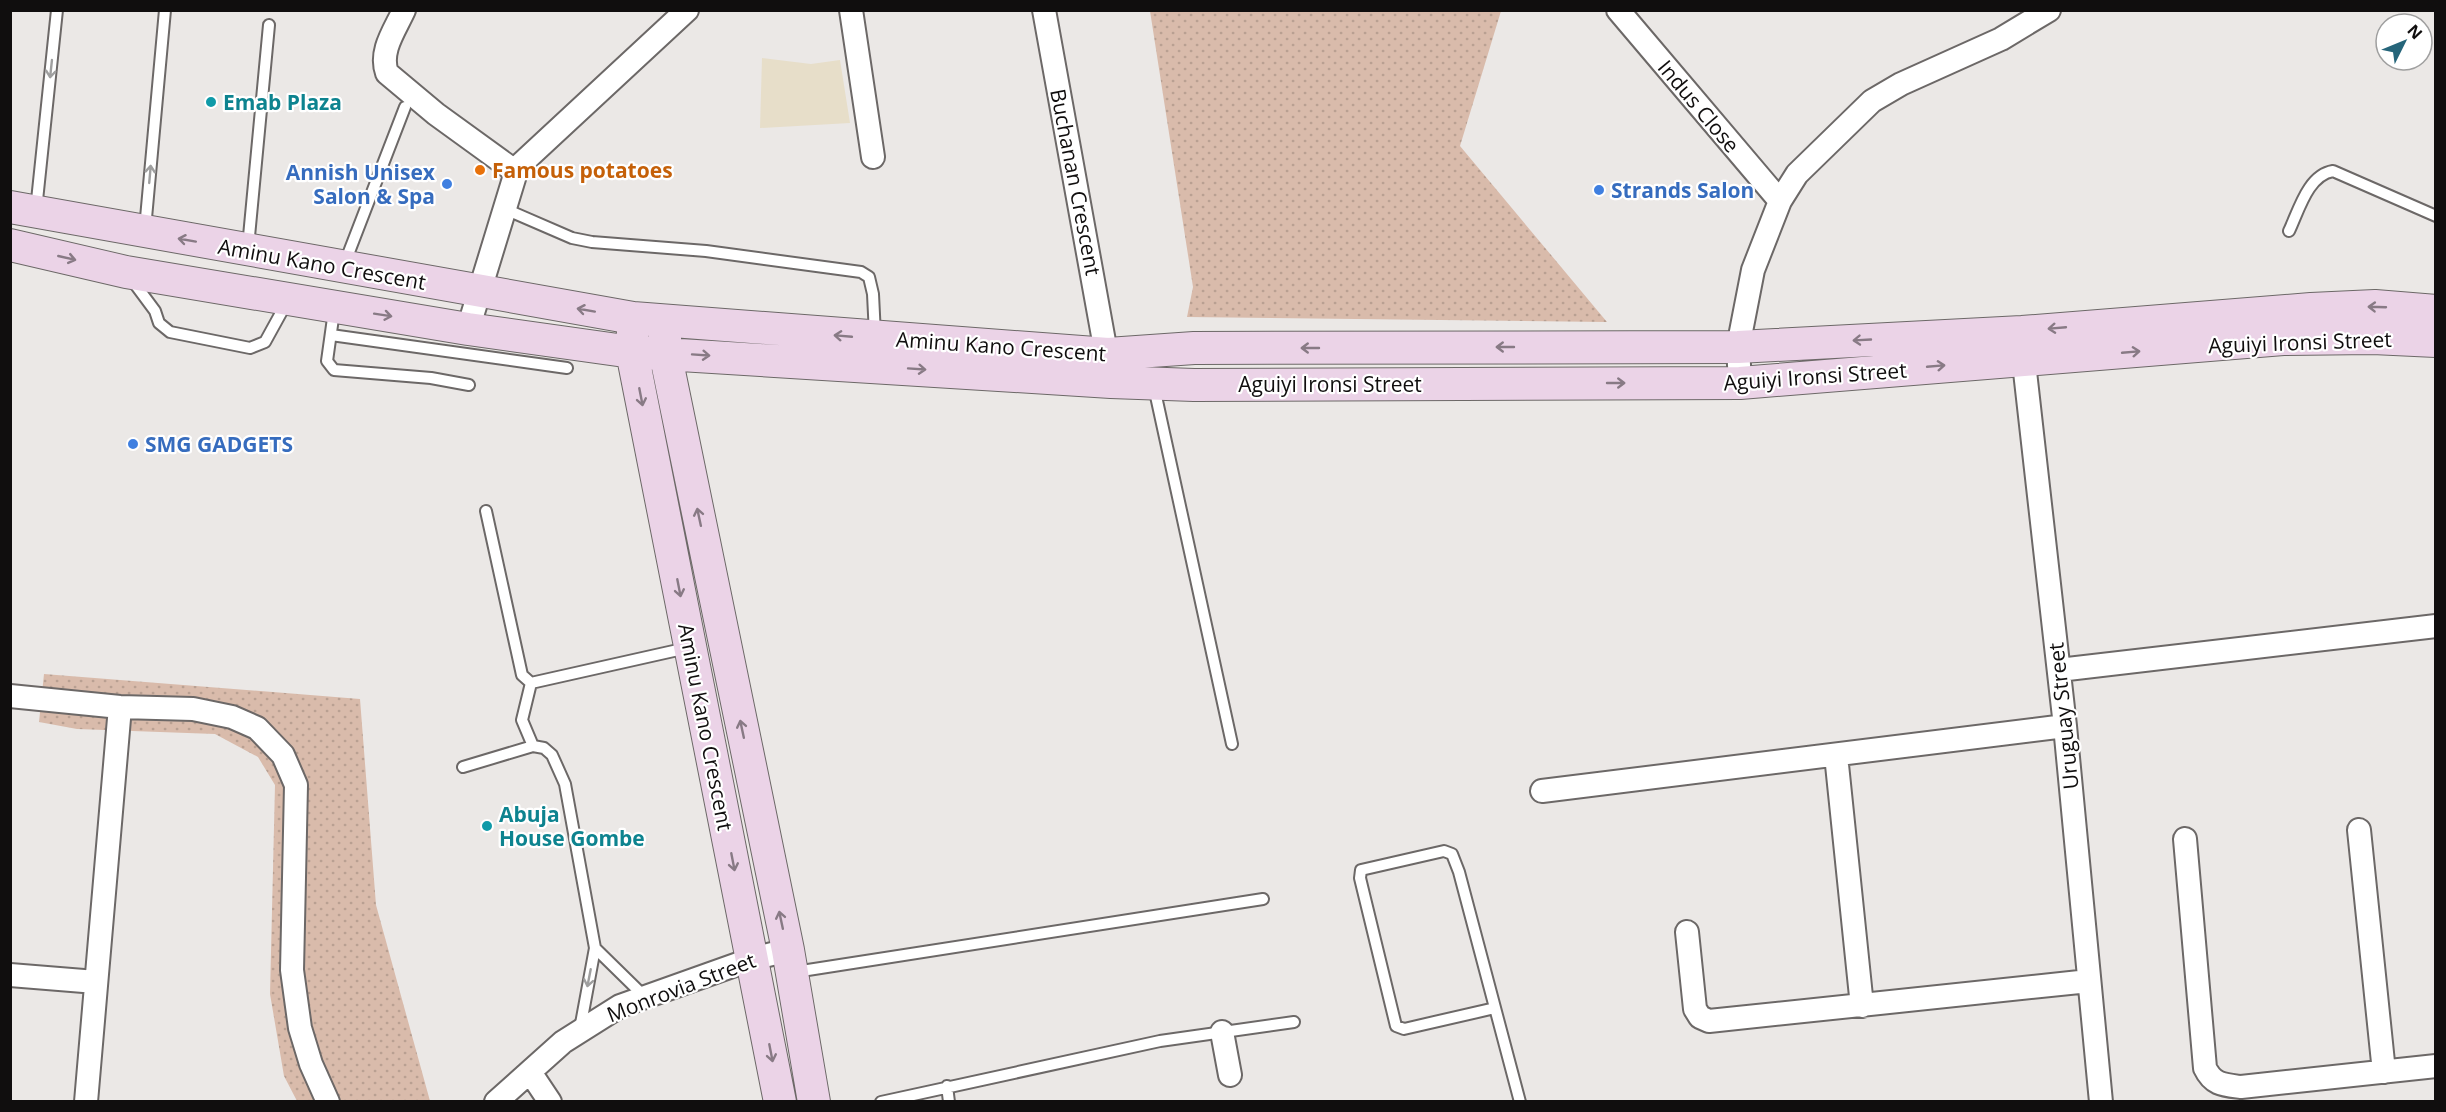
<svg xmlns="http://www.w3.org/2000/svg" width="2446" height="1112" viewBox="0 0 2446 1112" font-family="'Open Sans',sans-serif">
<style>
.medical{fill:#e7dec9}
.grass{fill:url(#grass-dots)}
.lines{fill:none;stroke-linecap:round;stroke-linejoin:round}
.lane-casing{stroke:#6c6867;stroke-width:14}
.street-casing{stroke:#6c6867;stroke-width:26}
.secondary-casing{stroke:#6c6867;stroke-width:34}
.lane{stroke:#fff;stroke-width:10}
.street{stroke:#fff;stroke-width:22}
.secondary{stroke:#ebd3e7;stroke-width:32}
.oneway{stroke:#9f9f9f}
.oneway2{stroke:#887a85}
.culture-dot{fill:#0f9aa8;stroke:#fff;stroke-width:2}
.food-dot{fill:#e8710a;stroke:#fff;stroke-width:2}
.shop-dot{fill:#3f7fe0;stroke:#fff;stroke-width:2}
.labels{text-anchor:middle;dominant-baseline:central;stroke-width:4.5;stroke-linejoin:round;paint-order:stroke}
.culture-label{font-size:21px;font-weight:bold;fill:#0d838f;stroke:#fff;text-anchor:start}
.street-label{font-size:21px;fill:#100e0e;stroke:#fff}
.food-label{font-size:21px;font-weight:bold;fill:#c56008;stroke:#fff;text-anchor:start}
.shop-label{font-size:21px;font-weight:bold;fill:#366cbe;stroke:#fff;text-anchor:start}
</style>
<defs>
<pattern id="grass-dots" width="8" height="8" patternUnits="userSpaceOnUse" patternTransform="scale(1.5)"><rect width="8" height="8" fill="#d9bbab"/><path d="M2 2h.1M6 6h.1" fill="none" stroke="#b9a092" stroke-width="1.8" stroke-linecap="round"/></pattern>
</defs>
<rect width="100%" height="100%" fill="#ebe8e6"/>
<path class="medical" d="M762,58L811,64L840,60L850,123L760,128Z"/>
<path class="grass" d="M1150,11H1501L1460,146L1607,322L1187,317L1193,287Z
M44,674L360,699L376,905L430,1101H297L284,1076L270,994L275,785L258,757L215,734L77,729L39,722Z"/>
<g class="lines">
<defs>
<path id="lane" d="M505,209L572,238L592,242L706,251L861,272L869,277L873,294L875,335
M36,210L57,10
M145,229L165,10
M2289,231C2299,210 2308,175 2333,171L2436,216
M248,247L269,25
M344,265L405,107
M132,280L155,311L159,323L170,332L250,348L265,342L287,302
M334,311L327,361L334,370L431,378L469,385
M331,335L567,368
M1154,387L1232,744
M486,511L522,675L531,683L687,648
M531,683L522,720L533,746
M463,767L533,746L544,748L552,755L565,784L595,948
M795,972L1263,899
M1495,1008L1404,1029L1396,1026L1360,878L1361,870L1444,851L1452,854L1459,872L1520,1102
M580,1029L595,948L645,997
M947,1086L949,1102
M881,1102L1160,1041L1294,1022"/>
<path id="street" d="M404,10C395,30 379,51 387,73L436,114L516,172
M851,10L873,157
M1044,10L1109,369
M1618,10L1780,201
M468,329L516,172L521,164L687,10
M2022,345L2065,726L2101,1102
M1740,383L1738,347L1753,270L1780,201L1797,174L1872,101L1901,84L2001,39L2049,10
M2059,670L2436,626
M10,696L120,707L193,709L232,717L257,728L283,755L296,785L292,970L300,1028L311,1064L328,1102
M1836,755L1862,1006
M1542,791L2065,726
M2359,830L2384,1072
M2185,839L2205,1068C2213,1085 2224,1085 2241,1087L2436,1066
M1687,932L1695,1009L1700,1017L1709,1021L2089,981
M10,975L96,982
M1222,1032L1230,1075
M530,1072L550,1102
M86,1102L120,707
M496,1102L563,1042L620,1006L752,959L788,950"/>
<path id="secondary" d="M10,207L633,318L1108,354L1194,348L1738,347L2022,332L2311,309L2375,306L2436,311
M10,245L126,272L468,329L632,352L1111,382L1194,385L1740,383L2283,339L2373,338L2436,341
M633,331L632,352L780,1102
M665,334V352L788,950L814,1102"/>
</defs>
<use href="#lane" class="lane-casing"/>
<use href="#street" class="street-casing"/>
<use href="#secondary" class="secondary-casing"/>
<use href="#lane" class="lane"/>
<use href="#street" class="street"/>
<use href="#secondary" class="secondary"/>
</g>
<defs><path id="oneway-shaft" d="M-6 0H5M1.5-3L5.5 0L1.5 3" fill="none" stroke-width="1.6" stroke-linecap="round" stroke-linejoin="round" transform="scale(1.5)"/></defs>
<g class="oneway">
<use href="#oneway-shaft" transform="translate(51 69) rotate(96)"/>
<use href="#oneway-shaft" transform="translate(150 174) rotate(-85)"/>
<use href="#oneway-shaft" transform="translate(589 978) rotate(101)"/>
</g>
<g class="oneway2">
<use href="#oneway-shaft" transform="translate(187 240) rotate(-170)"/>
<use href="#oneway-shaft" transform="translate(67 258) rotate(13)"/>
<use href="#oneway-shaft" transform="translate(2377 307) rotate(-178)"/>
<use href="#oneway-shaft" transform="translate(586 310) rotate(-170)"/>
<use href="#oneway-shaft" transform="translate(383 315) rotate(9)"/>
<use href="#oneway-shaft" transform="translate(2057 328) rotate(175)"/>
<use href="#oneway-shaft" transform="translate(843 336) rotate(-175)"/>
<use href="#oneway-shaft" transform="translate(1862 340) rotate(177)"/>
<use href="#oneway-shaft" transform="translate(1505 347) rotate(180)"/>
<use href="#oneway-shaft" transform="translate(1310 348) rotate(180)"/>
<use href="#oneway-shaft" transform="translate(2131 352) rotate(-5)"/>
<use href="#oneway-shaft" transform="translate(701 355) rotate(4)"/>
<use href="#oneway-shaft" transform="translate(1936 366) rotate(-5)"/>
<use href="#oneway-shaft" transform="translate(917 369) rotate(4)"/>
<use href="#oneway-shaft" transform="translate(1616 383)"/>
<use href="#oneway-shaft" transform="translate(641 397) rotate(79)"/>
<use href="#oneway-shaft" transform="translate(699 517) rotate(-102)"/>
<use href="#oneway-shaft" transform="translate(679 588) rotate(79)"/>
<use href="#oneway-shaft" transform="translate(742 729) rotate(-102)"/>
<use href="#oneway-shaft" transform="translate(733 862) rotate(79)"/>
<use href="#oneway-shaft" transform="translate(781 920) rotate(-102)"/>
<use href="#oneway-shaft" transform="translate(771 1053) rotate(79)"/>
</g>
<g class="culture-dot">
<circle cx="211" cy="102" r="6"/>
<circle cx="487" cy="826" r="6"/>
</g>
<circle class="food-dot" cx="480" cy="170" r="6"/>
<g class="shop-dot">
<circle cx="447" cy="184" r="6"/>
<circle cx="1599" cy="190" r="6"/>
<circle cx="133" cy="444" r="6"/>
</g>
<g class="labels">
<g class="culture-label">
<text x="223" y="102">Emab Plaza</text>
<text x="499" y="814">Abuja<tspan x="499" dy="24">House Gombe</tspan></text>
</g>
<g class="street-label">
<text transform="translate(1699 106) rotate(50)">Indus Close</text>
<text transform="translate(1076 182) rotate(79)">Buchanan Crescent</text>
<text transform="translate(322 264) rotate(10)">Aminu Kano Crescent</text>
<text transform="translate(2300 342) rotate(-2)">Aguiyi Ironsi Street</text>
<text transform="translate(1001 346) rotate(4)">Aminu Kano Crescent</text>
<text transform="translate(1815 376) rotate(-4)">Aguiyi Ironsi Street</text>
<text x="1330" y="384">Aguiyi Ironsi Street</text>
<text transform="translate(2063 716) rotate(-96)">Uruguay Street</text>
<text transform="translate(706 727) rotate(79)">Aminu Kano Crescent</text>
<text transform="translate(681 987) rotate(-21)">Monrovia Street</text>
</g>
<g class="food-label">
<text x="492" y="170">Famous potatoes</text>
</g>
<g class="shop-label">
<text x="435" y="172" text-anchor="end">Annish Unisex<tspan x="435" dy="24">Salon &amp; Spa</tspan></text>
<text x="1611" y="190">Strands Salon</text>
<text x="145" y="444">SMG GADGETS</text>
</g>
</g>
<rect width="2446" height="1112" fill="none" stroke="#100e0e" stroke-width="24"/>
<g transform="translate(2404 42) rotate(47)"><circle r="28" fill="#ffffff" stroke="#9f9f9f" stroke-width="1.5"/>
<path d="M0-4.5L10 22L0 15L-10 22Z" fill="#25657a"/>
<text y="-9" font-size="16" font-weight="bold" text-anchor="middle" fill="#100e0e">N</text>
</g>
</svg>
